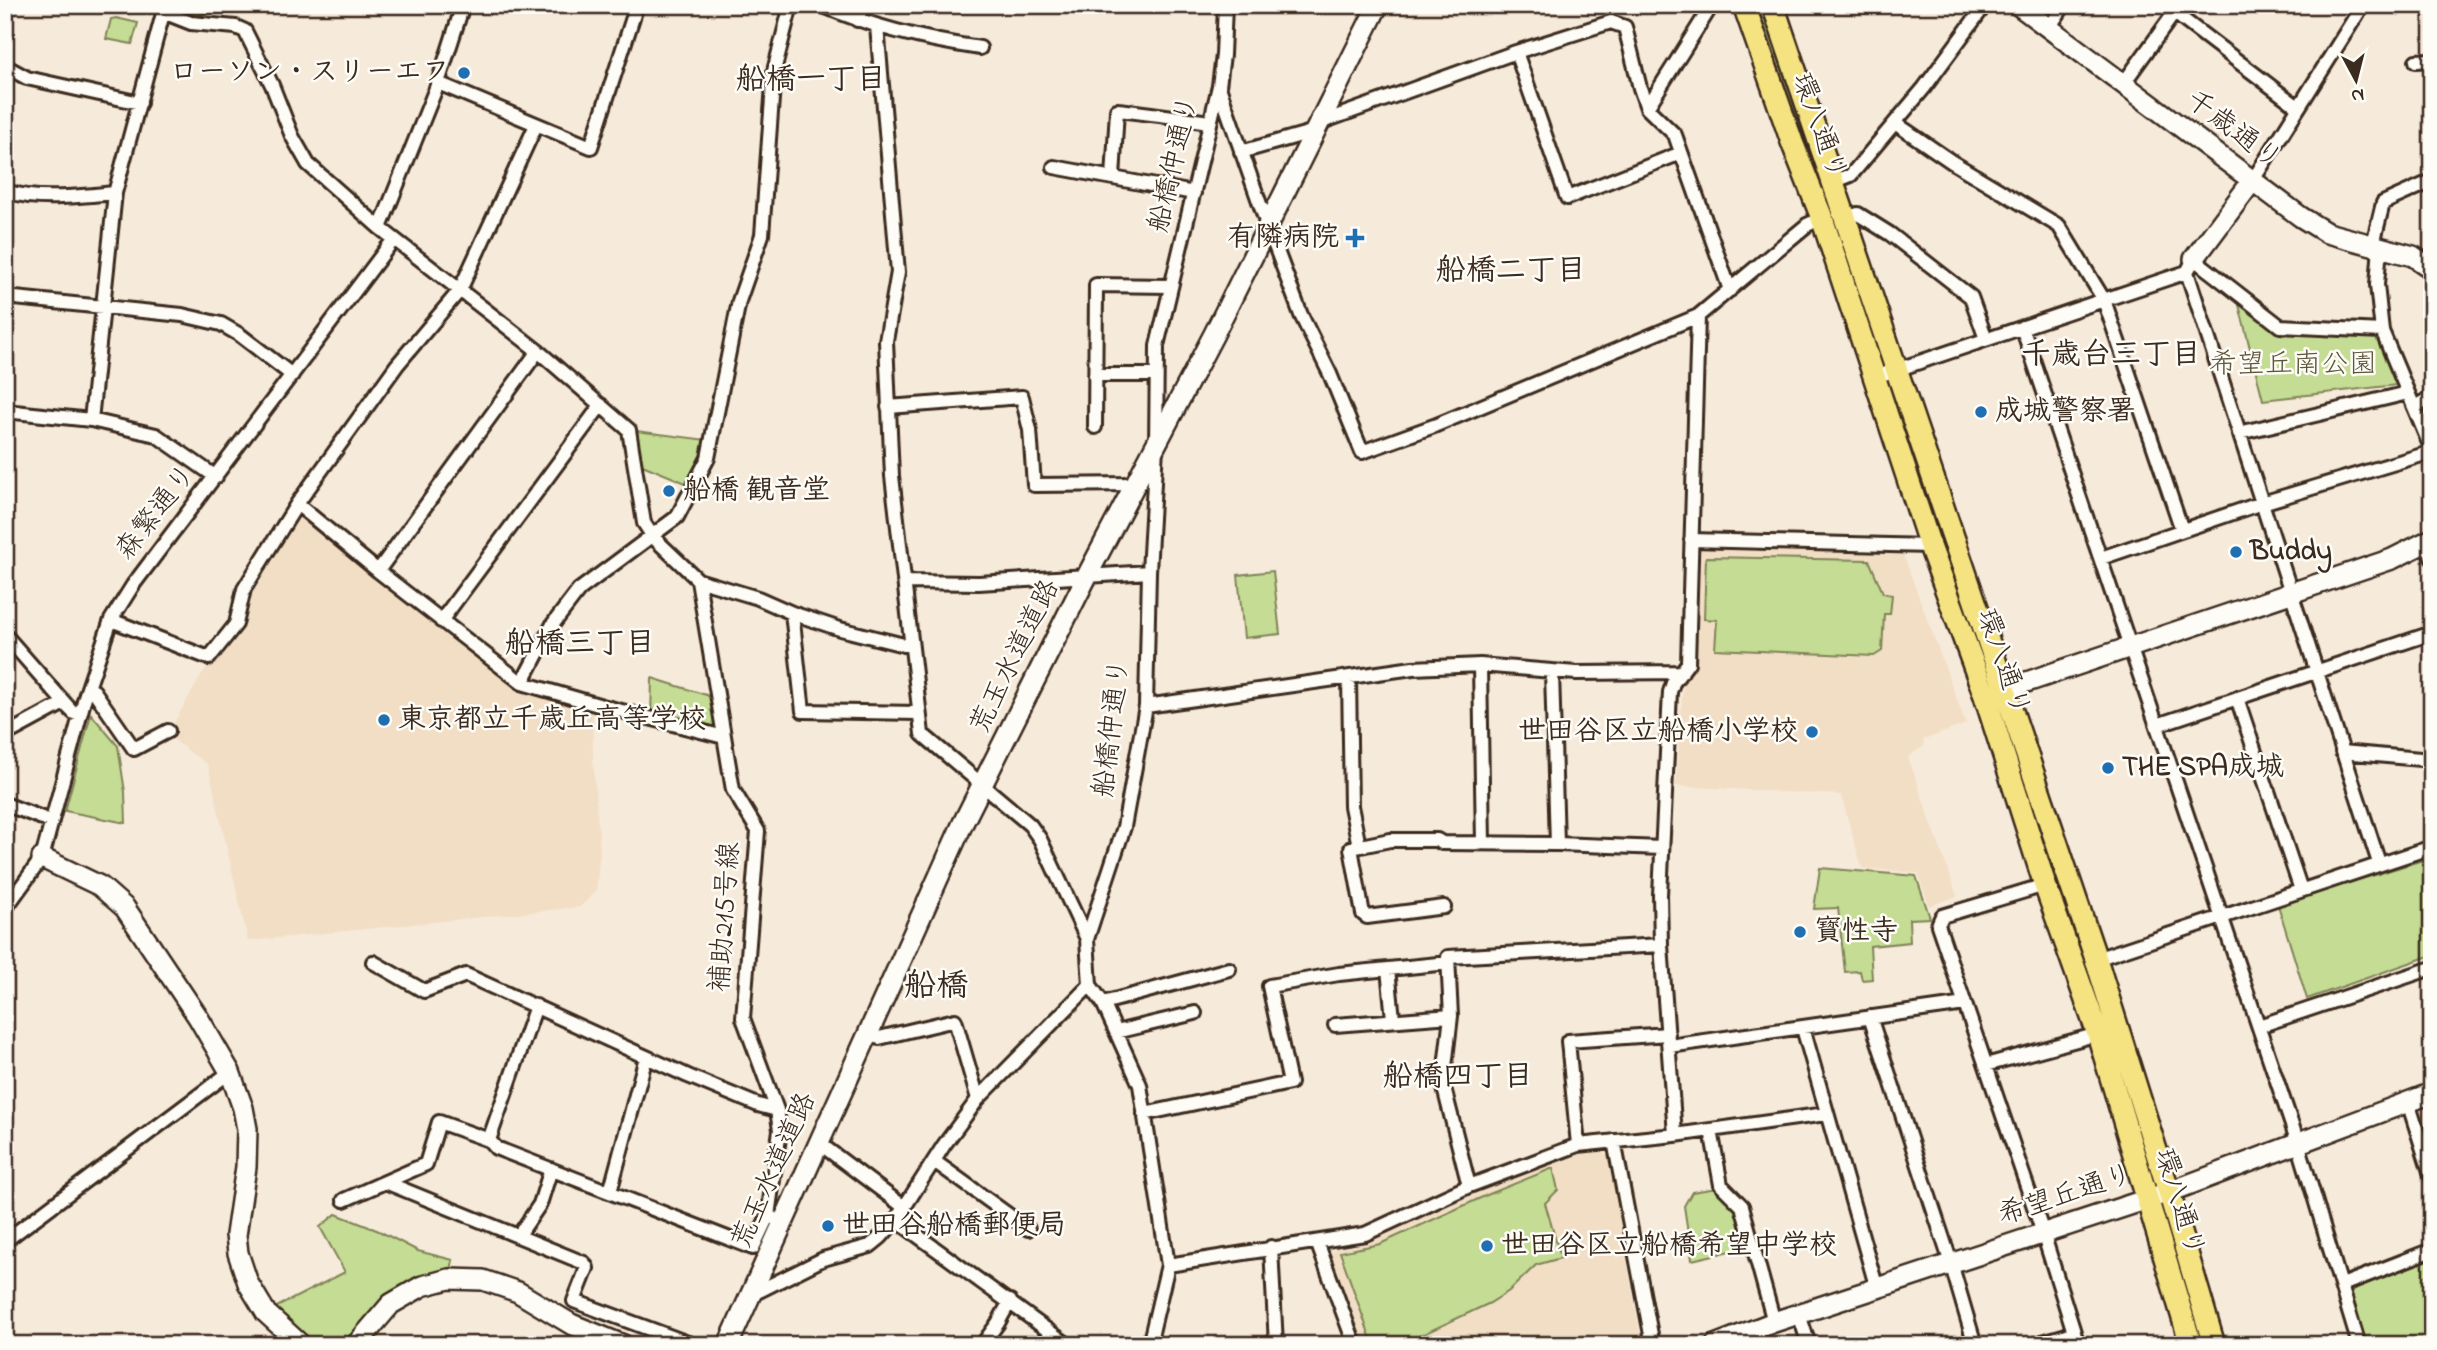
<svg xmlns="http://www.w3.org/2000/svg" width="2437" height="1350" viewBox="0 0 2437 1350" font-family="'Indie Flower','Klee One',sans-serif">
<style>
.built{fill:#f1dec5}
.green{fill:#c4dc93;stroke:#808358;stroke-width:2}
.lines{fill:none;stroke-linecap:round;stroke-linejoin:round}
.street-casing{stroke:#3b2a1e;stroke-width:18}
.secondary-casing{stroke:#3b2a1e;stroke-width:24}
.primary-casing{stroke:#3b2a1e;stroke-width:26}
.street{stroke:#fdfcf7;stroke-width:12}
.secondary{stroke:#fdfcf7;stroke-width:19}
.primary{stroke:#f5e382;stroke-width:21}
.poi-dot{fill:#1f6fb2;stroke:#fdfcf7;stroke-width:2.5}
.labels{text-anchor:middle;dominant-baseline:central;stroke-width:5;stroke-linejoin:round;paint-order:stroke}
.poi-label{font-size:28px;font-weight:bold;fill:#3b2a1e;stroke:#fdfcf7;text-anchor:start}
.street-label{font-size:28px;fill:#3b2a1e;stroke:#fdfcf7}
.park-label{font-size:28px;fill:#5d563b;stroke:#fdfcf7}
.neighbourhood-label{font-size:30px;font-weight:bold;fill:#3b2a1e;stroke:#fdfcf7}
.quarter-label{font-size:32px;font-weight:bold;fill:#3b2a1e;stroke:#fdfcf7}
</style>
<rect width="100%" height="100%" fill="#f6eada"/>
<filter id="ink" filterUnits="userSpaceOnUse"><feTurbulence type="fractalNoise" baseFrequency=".0143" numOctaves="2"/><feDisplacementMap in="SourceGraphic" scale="14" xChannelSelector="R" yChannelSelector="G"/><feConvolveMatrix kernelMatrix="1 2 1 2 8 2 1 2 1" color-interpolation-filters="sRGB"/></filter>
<g filter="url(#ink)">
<path class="built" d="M299,509L522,685L592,706L593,761L600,851L596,891L580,907L248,941L208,765L167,735L211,659L247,591Z
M1699,548L1903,554L1966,724L1923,740L1924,746L1908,757L1957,896L1929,906L1918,873L1862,868L1841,795L1676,786L1683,684L1692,673Z
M1603,1151L1608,1156L1642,1345H1364L1330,1254L1336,1248L1362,1244L1470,1195L1524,1173L1579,1154Z"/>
<path class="green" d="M171,5H224L193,18L170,8Z
M1758,5H1763L1816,162L1811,164Z
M116,18L138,23L132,44L106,39L111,19Z
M2238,301L2276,333L2380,336L2397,385L2263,400Z
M636,431L707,440L705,452L688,484L640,464Z
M1706,557L1869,560L1883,593L1892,595L1890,614H1884L1882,651L1874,656L1715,649L1717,620L1704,619Z
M1273,571L1280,634L1244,638L1238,575Z
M652,678L716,698L722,735L651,717Z
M91,714L118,746L125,792L126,823L65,811Z
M2426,859L2432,877V955L2307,999L2278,905Z
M1820,868L1916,876L1930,918L1909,919L1910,942L1870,946L1872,979L1862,980L1860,971L1845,972L1838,908L1814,909Z
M1553,1168L1558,1190L1545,1203L1561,1258L1536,1265L1509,1291L1490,1303L1417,1337L1419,1345H1373L1340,1252L1380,1244L1487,1195Z
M1717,1188L1736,1207L1746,1244L1744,1248L1692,1260L1684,1206L1692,1192Z
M336,1214L379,1231L418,1251L453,1260L450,1276L422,1284L354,1345H306L267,1312L345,1272L320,1227Z
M2432,1258V1345H2366L2351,1294L2355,1288Z"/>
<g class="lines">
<defs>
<path id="street" d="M821,5C872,27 925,40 980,48
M2164,5L2298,107
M163,12L191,23L236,27L245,31L272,85L292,136L308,164L380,228L538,351L629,430L644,523L653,537L698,580L758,598L792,613L840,629L904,645L911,644
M857,20L863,5
M877,26L898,272L886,341L892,476L922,734L1030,825L1040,839L1087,939
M2049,28L2064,5
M1516,52L1567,198L1681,153
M2416,61L2432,60
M5,66L27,78L140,103
M438,83L591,147L637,5
M2123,84L2180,5
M1219,87L1268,227L1301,315L1330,374L1362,452L1434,426L1698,316L1807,225L1822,218
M1647,108L1712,5
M1319,123L1516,52L1611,22L1625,27L1640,88L1647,108L1675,135L1730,290
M1895,123L1952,162L2059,226L2104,300L2182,530
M1241,152L1315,131
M1054,167L1194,193
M1113,178L1117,110C1149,113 1179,118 1210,122
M2253,180L2363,5
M1833,182L1851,175L1924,88L1985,5
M5,191C40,202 79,196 115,193
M1844,218L1858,214L1890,234L1971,297L1986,339
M380,228L438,83L463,5
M2373,244L2383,203L2432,181
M2380,246L2377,285L2382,331L2432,450
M2187,272L2379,863
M5,297L182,315L221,324L240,335L292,375
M2022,327L2298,1143L2359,1345
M1095,375H1156
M1875,377L2187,272L2194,259L2280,326L2382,331
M888,407L1022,397L1030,430L1034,485L1137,484
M2415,407L2432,397
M5,411L91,420L156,435L216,477
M91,420L115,193L165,6
M1095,427L1096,285L1170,286
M2239,433L2408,393
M297,504L378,571L522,683L602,706L724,737
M1691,540L1930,546
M2428,541L2432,558
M2101,558L2262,503L2432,452
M378,571L538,351
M698,580L733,790L758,831L743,1018L777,1110L780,1130L768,1216
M904,582L979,583L1149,572
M792,613L803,711L918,713
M111,620L209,658L236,624L244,589L297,504L397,365L460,290L536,125
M441,621L601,405
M5,635L69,708L74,713L80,715
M1480,665L1483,843
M1552,672L1557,844
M1349,677L1351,806L1359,846
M522,683L553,624L579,590L677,517L708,458L739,301L762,235L774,71L791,5
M88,688L94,691L134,749L168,731
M2237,698L2301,890
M1146,706L1413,668L1480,665L1576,673L1682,672
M2157,725L2432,633
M5,735L64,703
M2342,752L2432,760
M5,804L50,821
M2045,885L1942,916L1938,925L2043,1233L2078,1345
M1444,907L1367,917L1363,914L1351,848L1390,840H1437L1442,843L1557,844L1662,848
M5,909L42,858L85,697L111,620L133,585L394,239
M2096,959L2432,847
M373,962L424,991L466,975L688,1076L758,1105L777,1110
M1388,969L1393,1019
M1090,985L1103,1003L1140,1085L1168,1265L1149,1345
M1103,1003L1229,969
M1870,1017L1951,1263L1975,1345
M1335,1025L1451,1016
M2259,1026L2432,968
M1803,1028L1877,1289
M1116,1032L1195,1013
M867,1033L879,1038L955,1020L978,1099
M1669,1046L1965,1004
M1986,1065L2098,1034
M2408,1102L2432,1178
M1144,1114L1290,1083L1269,986L1339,974L1448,963
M1711,1130L1721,1185L1742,1206L1774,1322
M1675,1135L1661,945L1660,895L1670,692L1673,683L1688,663L1698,316
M489,1140L536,1006
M1614,1141L1653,1345
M819,1143L904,1207
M1578,1145L1568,1041L1668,1034
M934,1161L1028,1229
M385,1182L584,1263L587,1268L574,1301L693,1345
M1469,1186L1443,1084L1451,1016L1448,957L1661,945
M610,1192L646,1057
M344,1200L426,1164L439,1122L489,1140L496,1148L753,1248L768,1216L773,1218
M896,1220L1068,1345
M519,1235L540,1204L551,1169
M5,1241L230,1072
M1317,1242L1355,1345
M1271,1247L1276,1345
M1168,1265L1365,1234L1469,1186L1578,1145L1675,1135L1826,1114
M2342,1285L2432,1250
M751,1295L823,1259L870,1246L881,1237L896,1220L944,1145L978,1099L1090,985L1087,939L1124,827L1146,706L1149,572L1156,447L1157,346L1219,86L1223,55L1225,5
M1799,1314L1809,1345
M982,1345L998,1323L1010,1301
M2032,1345L2074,1333"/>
<path id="secondary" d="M2018,5L2301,217L2327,233L2413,256L2432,269
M2194,259L2253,180
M1991,694L2392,559L2432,539
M42,858L100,886L125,908L198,1017L230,1072L243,1108L247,1129L246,1167L236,1235L238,1253L248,1283L266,1313L301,1345
M356,1345L391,1304L422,1286L449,1279L483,1280L518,1292L571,1324L623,1345
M728,1345L963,823L1088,574L1214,334L1378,5
M1715,1345L1774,1322L2169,1192L2432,1093"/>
<path id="primary" d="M1744,5L1792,142L1822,218L1930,546L1985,696L2045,885L2098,1034L2191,1345
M1773,5L2096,959L2169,1192L2214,1345"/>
</defs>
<use href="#street" class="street-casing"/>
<use href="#secondary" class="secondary-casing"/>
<use href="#primary" class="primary-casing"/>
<use href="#street" class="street"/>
<use href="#secondary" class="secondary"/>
<use href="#primary" class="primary"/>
</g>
</g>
<g class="poi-dot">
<circle cx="464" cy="73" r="7"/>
<path d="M1351.5 227.5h7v7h7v7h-7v7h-7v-7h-7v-7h7z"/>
<circle cx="1981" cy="412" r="7"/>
<circle cx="669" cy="491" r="7"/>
<circle cx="2236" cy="552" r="7"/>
<circle cx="384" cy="720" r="7"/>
<circle cx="1812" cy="732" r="7"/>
<circle cx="2108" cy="768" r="7"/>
<circle cx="1800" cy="932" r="7"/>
<circle cx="828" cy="1226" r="7"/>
<circle cx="1487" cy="1246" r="7"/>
</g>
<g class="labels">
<g class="poi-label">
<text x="450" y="73" text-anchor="end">ローソン・スリーエフ</text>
<text x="1339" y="238" text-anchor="end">有隣病院</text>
<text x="1995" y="412">成城警察署</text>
<text x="683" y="491">船橋 観音堂</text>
<text x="2250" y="552">Buddy</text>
<text x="398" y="720">東京都立千歳丘高等学校</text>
<text x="1798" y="732" text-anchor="end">世田谷区立船橋小学校</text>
<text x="2122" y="768">THE SPA成城</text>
<text x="1814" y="932">寳性寺</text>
<text x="842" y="1226">世田谷船橋郵便局</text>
<text x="1501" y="1246">世田谷区立船橋希望中学校</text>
</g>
<g class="street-label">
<text transform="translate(1818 127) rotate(70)">環八通り</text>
<text transform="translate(2233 131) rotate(37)">千歳通り</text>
<text transform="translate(1175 164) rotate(-77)">船橋仲通り</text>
<text transform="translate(157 513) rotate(-52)">森繁通り</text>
<text transform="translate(1016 657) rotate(-64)">荒玉水道道路</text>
<text transform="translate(2002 663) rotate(71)">環八通り</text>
<text transform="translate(1113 728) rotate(-83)">船橋仲通り</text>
<text transform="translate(726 917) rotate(-86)">補助215号線</text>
<text transform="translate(775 1171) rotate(-66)">荒玉水道道路</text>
<text transform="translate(2066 1196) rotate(-18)">希望丘通り</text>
<text transform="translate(2178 1203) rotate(73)">環八通り</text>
</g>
<g class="park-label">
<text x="2293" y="365">希望丘南公園</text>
</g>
<g class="neighbourhood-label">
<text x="811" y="81">船橋一丁目</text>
<text x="1511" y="272">船橋二丁目</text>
<text x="2111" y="356">千歳台三丁目</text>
<text x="580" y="645">船橋三丁目</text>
<text x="1458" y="1078">船橋四丁目</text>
</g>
<g class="quarter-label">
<text x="936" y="987">船橋</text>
</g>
</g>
<rect width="2437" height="1350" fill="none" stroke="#fdfcf7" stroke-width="28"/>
<rect x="14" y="14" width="2409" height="1322" fill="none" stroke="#3b2a1e" stroke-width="2.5" filter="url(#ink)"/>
<g transform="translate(2356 80) rotate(173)" stroke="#fdfcf7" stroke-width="5" paint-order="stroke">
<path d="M0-5L12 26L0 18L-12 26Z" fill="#3b2a1e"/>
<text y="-10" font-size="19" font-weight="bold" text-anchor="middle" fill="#3b2a1e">N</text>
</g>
</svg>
